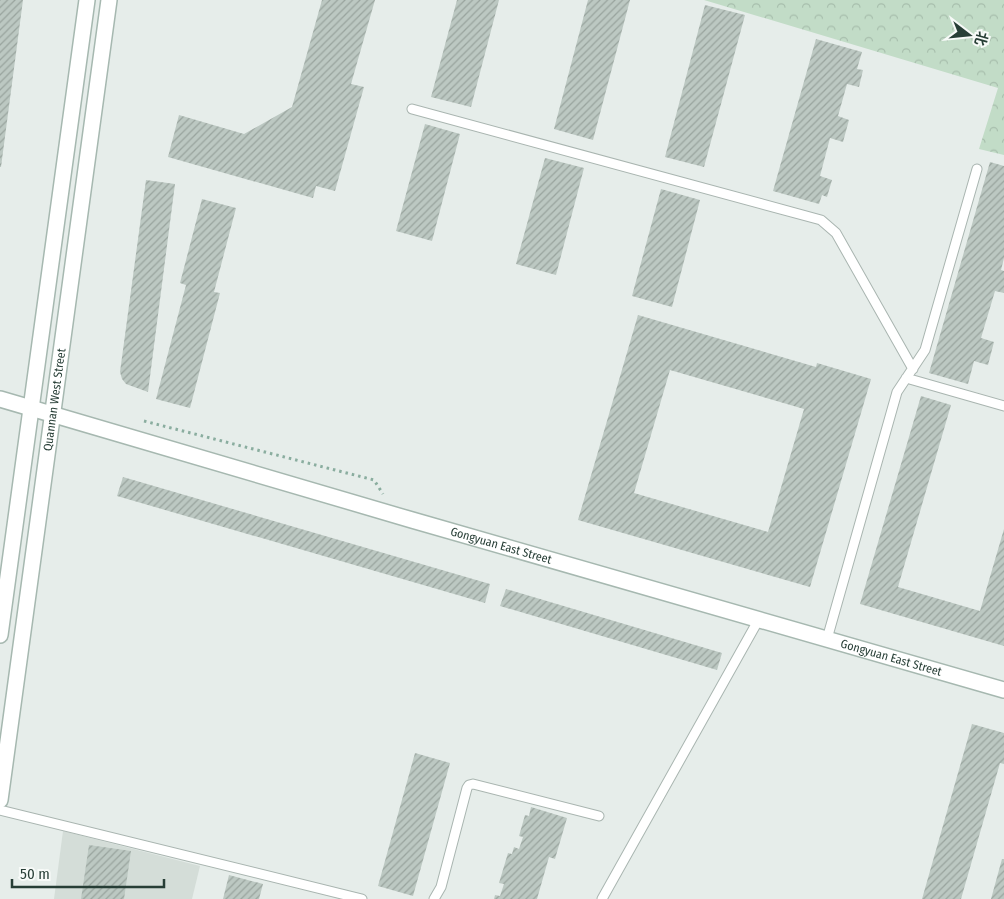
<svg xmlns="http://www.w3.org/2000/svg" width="1004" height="899" viewBox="0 0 1004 899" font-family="'Fira Sans Condensed','Noto Sans SC',sans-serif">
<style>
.built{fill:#d4ddd8}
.park{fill:url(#park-crowns)}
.building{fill:url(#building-hatch);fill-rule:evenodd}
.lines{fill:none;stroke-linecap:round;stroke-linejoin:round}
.lane-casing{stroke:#a9b5b0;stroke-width:11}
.secondary-casing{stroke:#a6b8b0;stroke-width:18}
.path{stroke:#8aad9f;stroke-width:3;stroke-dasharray:2.5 4;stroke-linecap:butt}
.lane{stroke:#fff;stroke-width:9}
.secondary{stroke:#fff;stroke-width:15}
.labels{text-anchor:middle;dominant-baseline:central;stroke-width:5;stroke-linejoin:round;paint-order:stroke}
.street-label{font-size:12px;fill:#273e36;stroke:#f7faf8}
</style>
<defs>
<pattern id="park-crowns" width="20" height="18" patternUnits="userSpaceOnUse" patternTransform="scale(1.25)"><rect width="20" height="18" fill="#c2dcc7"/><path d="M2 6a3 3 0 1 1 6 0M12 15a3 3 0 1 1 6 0" fill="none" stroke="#a7beac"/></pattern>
<pattern id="building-hatch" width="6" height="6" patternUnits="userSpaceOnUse" patternTransform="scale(1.25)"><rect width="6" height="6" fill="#bcc8c2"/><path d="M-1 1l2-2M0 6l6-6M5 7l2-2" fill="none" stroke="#99a49e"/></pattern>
</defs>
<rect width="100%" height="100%" fill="#e6edea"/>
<path class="built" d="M63,831L200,866L192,899H54Z"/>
<path class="park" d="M704,0H1004V155L979,149L998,88Z"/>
<path class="building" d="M0,0H23L1,167H0Z
M322,0H375L351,84L364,87L335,191L316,186L313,198L168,157L179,115L244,134L292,107Z
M457,0H499L471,107L431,97Z
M588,0H630L593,140L554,129Z
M705,5L745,15L704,167L665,157Z
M816,39L862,52L857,69L863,70L859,87L847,84L838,116L849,120L843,142L830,138L820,176L832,180L827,197L822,195L819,204L773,191Z
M425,124L460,134L432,241L396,231Z
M545,158L584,168L556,275L516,264Z
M990,162L1004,166V258L1001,270L1004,271V293L995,291L981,338L994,342L988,365L974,361L968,384L929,373Z
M146,180L175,184L148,392L126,384L122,379L120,372Z
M661,189L700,200L672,307L632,296Z
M202,199L236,208L214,292L220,293L190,408L156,399L186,285L180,283Z
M638,315L816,367L817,363L871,379L810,587L578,520ZM670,370L804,409L768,532L634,493Z
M921,396L951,405L898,587L980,611L1004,529V646L860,604Z
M123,477L490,584L485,603L117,496Z
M506,589L722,653L717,670L500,606Z
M972,724L1004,733V764L1000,763L961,899H922Z
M415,753L450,763L413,896L378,886Z
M531,807L567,818L555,859L549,857L537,899H494L495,895L500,896L504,884L499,883L508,853L512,854L514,847L519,849L523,837L519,836L525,815L529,816Z
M89,845L131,851L124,899H81Z
M1002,859H1004V899H991Z
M229,875L263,884L259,899H223Z"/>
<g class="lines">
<defs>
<path id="lane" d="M412,109L821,220L836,233L913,369
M906,378L1004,406
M827,639L897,392L925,350L977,169
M0,810L362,899
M434,899L441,887L467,788L469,785L473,784L599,816
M602,899L759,619"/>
<g id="secondary">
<path id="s1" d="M0,399L412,520L1004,690"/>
<path d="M0,635L87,0"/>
<path id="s2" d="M0,800L109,0"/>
</g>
</defs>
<use href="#lane" class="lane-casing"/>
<use href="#secondary" class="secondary-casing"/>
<path class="path" d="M144,421L374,480L383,494"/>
<use href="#lane" class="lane"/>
<use href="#secondary" class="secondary"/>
</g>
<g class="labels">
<g class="street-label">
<text stroke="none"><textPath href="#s2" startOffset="404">Quannan West Street</textPath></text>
<text stroke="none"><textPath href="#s1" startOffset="522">Gongyuan East Street</textPath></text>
<text stroke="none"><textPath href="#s1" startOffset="928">Gongyuan East Street</textPath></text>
</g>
</g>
<g transform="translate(969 35) rotate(106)" stroke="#f7faf8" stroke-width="4" paint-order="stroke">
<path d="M0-4L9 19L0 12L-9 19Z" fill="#273e36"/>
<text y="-8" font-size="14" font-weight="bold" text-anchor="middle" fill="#273e36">北</text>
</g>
<path d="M12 879v8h152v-8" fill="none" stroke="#273e36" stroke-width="2.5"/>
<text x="20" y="879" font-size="15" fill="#273e36" stroke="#f7faf8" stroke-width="4" paint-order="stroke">50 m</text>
</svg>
